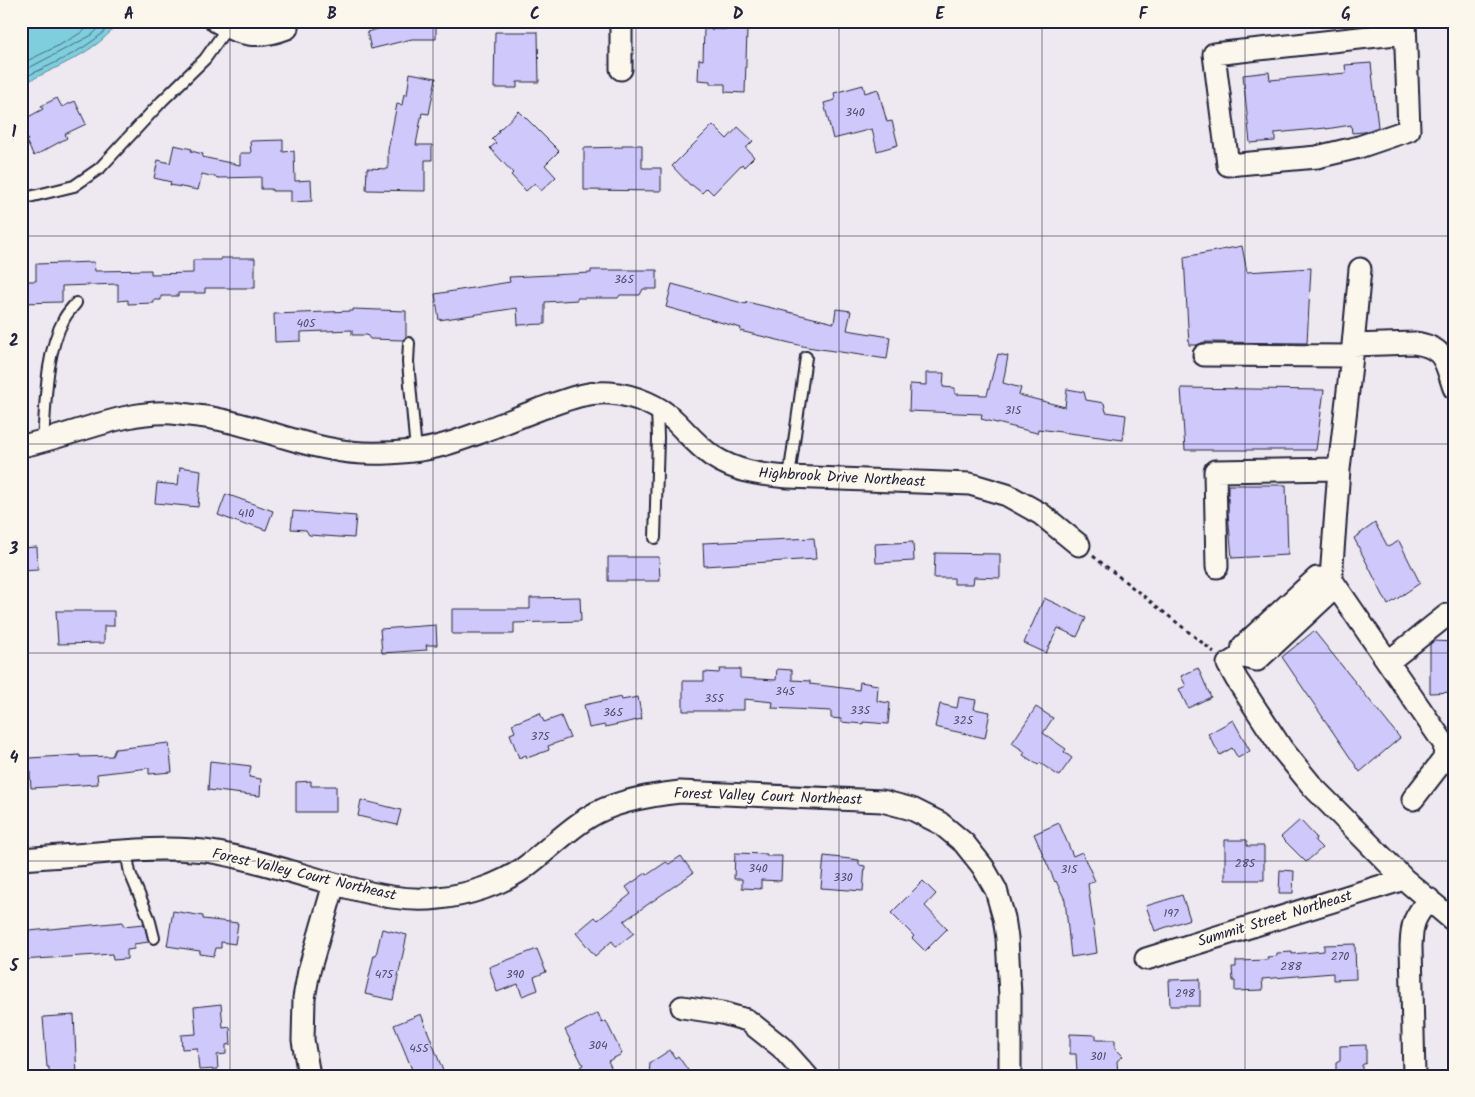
<svg xmlns="http://www.w3.org/2000/svg" width="1475" height="1097" viewBox="0 0 1475 1097" font-family="Kalam,sans-serif">
<style>
.water{fill:#7fcedd;stroke:#5a899c}
.lines{fill:none;stroke-linecap:round;stroke-linejoin:round}
.shore{stroke:#47677c;stroke-width:1}
.building{fill:#cfc8fa;stroke:#22223b}
.service-casing{stroke:#22223b;stroke-width:14}
.minor-casing{stroke:#22223b;stroke-width:25}
.path{stroke:#22223b;stroke-width:3;stroke-dasharray:4 4;stroke-linecap:butt}
.service{stroke:#fbf7ec;stroke-width:10}
.minor{stroke:#fbf7ec;stroke-width:21}
.grid{fill:none;stroke:#22223b;stroke-width:1;stroke-opacity:0.55}
.labels{text-anchor:middle;dominant-baseline:central;stroke-width:4;stroke-linejoin:round;paint-order:stroke}
.number-label{font-size:12px;fill:#4d4c6b}
.street-label{font-size:15px;fill:#22223b;stroke:#fbf7ec}
.neatline{fill:none;stroke:#22223b;stroke-width:2}
.grid-label{font-size:16px;text-anchor:middle;font-weight:bold;fill:#22223b}
</style>
<rect width="100%" height="100%" fill="#eee9f0"/>
<filter id="ink" filterUnits="userSpaceOnUse"><feTurbulence type="fractalNoise" baseFrequency=".02" numOctaves="2"/><feDisplacementMap in="SourceGraphic" scale="10" xChannelSelector="R" yChannelSelector="G"/><feConvolveMatrix kernelMatrix="1 2 1 2 8 2 1 2 1" color-interpolation-filters="sRGB"/></filter>
<g filter="url(#ink)">
<path class="water" d="M21,21H119C99,52 53,68 21,85Z"/>
<g class="lines">
<path class="shore" d="M21,64C46,51 75,40 96,21
M21,72L92,35L106,21
M21,79C49,65 96,47 113,21"/>
</g>
<path class="building" d="M406,21H436V39H412L371,49L367,32Z
M704,29L747,30L745,93L725,92V84H710V81L698,80L699,59L703,60Z
M495,32H538L539,82H517V88H494Z
M1371,63L1378,127L1364,132L1352,133L1351,125L1326,129V128L1275,133V141L1250,143L1243,75L1269,72L1270,80L1346,73L1345,65Z
M410,73L436,78L429,114L422,113L416,145H432V160H425V191L366,190L367,168L388,169V150L397,104L402,105L404,94L407,95Z
M863,85L865,93L878,89L887,122L892,121L898,145L877,151L872,129L833,139L824,103L835,100L834,93Z
M57,98L62,107L75,101L86,124L65,134L67,138L34,156L26,141L28,140L21,126V121L43,109L41,106Z
M519,111L559,151L545,165L556,177L541,191L535,183L526,191L511,175L513,173L490,148L496,143L492,139L499,132L498,131Z
M713,125L727,139L738,127L753,141L746,148L754,157L744,167L742,164L713,194L707,188L702,193L692,185H690L672,166Z
M283,140V152L294,151L295,181L311,180L312,201L291,202V191H272V189H261V177L219,178L202,174L198,190L170,185L171,182L154,178L158,160L170,163L174,145L192,149L191,151L203,154L202,157L240,165V153H251L250,141Z
M623,145H642V168H661V191L584,190V148L623,147Z
M1242,246L1247,272L1311,268L1307,343L1204,342L1197,345H1189L1184,257Z
M221,258H255V288H205V293H178V296H161V300H154V303L128,304V300L118,301V284L62,286V302L21,303V281H36V264L94,262L95,271L151,270V274L193,273V260H221Z
M591,270H657V289H643L640,295H620L618,298H577V300L545,302V324L518,325L517,308L439,320L435,294L510,282L509,277L591,273Z
M672,284L746,304L747,302L834,323L836,309L851,311L847,330L890,337L887,359L807,347L740,331L741,328L666,307Z
M353,309L406,311V337L403,340L370,339L367,335H352V330L301,332V341L275,342L274,314L353,311Z
M998,354L1008,356L1003,383L1021,388L1019,395L1065,407L1067,389L1084,392L1086,400L1104,403L1106,412L1126,415L1123,440L1038,429L1037,433L981,419L982,414L909,411L910,384L926,385V373H944L943,387L955,388V394L987,395Z
M1181,388L1324,390L1316,450H1185Z
M180,467L201,470L198,507L155,503L157,483L178,485Z
M1228,485H1286L1288,555L1232,558L1228,513Z
M226,494L273,511L266,530L249,524L248,526L218,515Z
M293,511L356,516L354,538L309,535L306,530L291,529Z
M1375,523L1388,547L1399,541L1420,583L1388,605L1354,538Z
M814,538L816,559L704,566L703,543Z
M913,542L914,561L876,563L875,544Z
M37,547L38,570L21,571V548Z
M935,553L1000,554V578L974,577L973,584H954V578H934Z
M608,557H659L660,581H608Z
M580,597L581,621L514,623V634H452V609H530V598Z
M1044,598L1086,618L1077,637L1058,628L1046,653L1024,643Z
M56,611H114V626H104V643L58,644Z
M436,625L437,645H426L427,650L382,653L380,629Z
M1314,631L1400,738L1360,772L1282,657Z
M1434,641L1454,642V692L1430,693V644Z
M1198,668L1211,697L1188,708L1179,689L1186,686L1181,676Z
M720,669H740V678L776,680L777,669L792,670V680L810,681V684L859,690L860,682L878,685L877,701L890,703L888,724L863,722V724L841,722V719L831,718V711L772,708L773,702L744,699V710H730L729,711H683V681H704V672L719,673Z
M621,697L622,700L638,697L642,719L605,727V725L589,728L584,705Z
M959,697L976,700L974,709L990,712L985,738L935,727L940,704L957,708Z
M1036,707L1053,718L1043,733L1066,749L1064,752L1072,758L1059,776L1040,763L1038,765L1023,755L1025,752L1012,743Z
M540,713L544,722L561,716L570,738L548,746L549,750L527,758L526,755L519,758L510,734L515,732L512,724Z
M1233,720L1250,751L1238,758L1232,748L1220,755L1208,734Z
M169,743L172,772L149,774V768L97,774L98,784L31,788L29,758L80,755V757L112,756L115,749Z
M210,761L251,766L249,777L261,779L260,796L208,790Z
M311,781V786H336V812H296V782Z
M361,800L401,810L397,825L358,816Z
M1300,820L1316,837L1315,841L1322,848L1306,862L1281,837Z
M1059,823L1073,856L1082,852L1095,881L1088,884L1097,953L1071,957L1065,900L1056,881L1055,882L1034,834Z
M1225,840H1247V846H1264V880H1225Z
M735,853L767,854L766,856H782L781,881L761,880V889L742,888V879H734Z
M681,856L693,873L624,921L634,933L616,947L612,941L595,956L576,933L595,917L598,920L631,894L626,887L646,873L647,875L666,862L669,864Z
M824,856L859,860V865L865,866L863,891L821,888Z
M1280,870L1294,871L1293,893H1279Z
M923,881L936,894L925,906L947,929L925,951L912,938L914,936L891,913Z
M1182,895L1190,919L1155,931L1146,906Z
M173,911L203,916V919L238,923L235,944L221,942V948H216L214,956L200,954V951L167,946Z
M123,922V926L144,924L149,942L134,944V949L127,950V959L113,960L112,954L21,960V933L29,932V931Z
M382,929L407,935L393,1000L365,994L374,955H376Z
M1355,944L1356,979L1333,980V973L1262,979L1263,990L1235,991V981H1233L1232,967H1236V961L1268,960L1267,957L1277,956V953L1292,952V954L1324,951V945Z
M537,949L546,972L534,977L538,990L522,996L518,984L497,992L489,967Z
M1200,979V1006H1170L1169,980Z
M221,1004L223,1028L230,1027L231,1044L226,1045V1054L217,1055L218,1069L199,1070L197,1048L182,1049L181,1035L196,1034L194,1007Z
M598,1013L602,1023L606,1021L622,1054L608,1061L612,1069L597,1076H586L580,1067L583,1065L565,1030Z
M421,1014L445,1076H418L416,1071L413,1072L394,1025Z
M74,1015L77,1076H49V1067H47L43,1017Z
M1070,1034L1096,1035V1040H1115V1048L1123,1056L1117,1061L1118,1076H1083V1073H1077L1076,1054H1070Z
M1366,1045V1063L1362,1065V1076H1336V1063L1340,1061V1046Z
M670,1050L675,1058L678,1056L692,1076H649L650,1063Z"/>
<g class="lines">
<defs>
<path id="service" d="M21,199L74,186L100,168L162,101L205,59L227,28
M409,343L408,362L416,451
M43,441C46,402 45,354 64,319C67,313 72,308 76,303
M789,477L806,357
M655,538L658,438L657,408
M126,851L130,873L149,918L154,938"/>
<path id="minor" d="M216,21C241,36 259,39 287,28
M621,21V69
M1405,21L1409,130L1359,147L1317,157L1228,165L1214,54L1405,33
M1353,345L1414,343C1446,347 1445,363 1454,388
M1204,355L1352,356L1339,469
M1352,356L1360,269
M21,446C70,437 123,410 172,413C187,415 202,416 217,419C255,426 292,442 331,449C358,455 385,454 412,451C435,449 457,441 479,433C499,425 519,417 540,409C563,401 585,391 610,393C634,395 660,406 676,422C688,434 698,446 712,456C736,472 762,475 789,477L970,484L1007,495L1041,514L1079,545
M1217,567L1215,471L1339,469L1330,592L1257,660L1241,656L1228,664L1237,680L1282,749L1313,787L1404,879L1454,921
M1331,579L1445,745L1444,759L1413,799
M1241,656L1243,646L1317,578L1331,579
M1388,662L1447,615H1454
M21,859C50,857 79,855 108,852C144,849 181,847 218,853C261,861 303,876 346,887C376,895 407,902 439,898C468,895 500,885 524,868C546,852 567,830 589,817C614,801 652,795 680,792L882,801L912,809L940,823L964,843L983,867L996,890L1004,918L1007,938L1010,996V1076
M1146,959L1404,879
M682,1007L722,1013L747,1020L781,1047L807,1076
M309,1076L303,1040L304,998L309,971L334,884
M1414,1076L1411,946C1412,922 1414,918 1429,899"/>
</defs>
<use href="#service" class="service-casing"/>
<use href="#minor" class="minor-casing"/>
<path class="path" d="M1093,556L1214,652"/>
<use href="#service" class="service"/>
<use href="#minor" class="minor"/>
</g>
</g>
<path class="grid" d="M230,21V1076M433,21V1076M636,21V1076M839,21V1076M1042,21V1076M1245,21V1076M21,236H1454M21,444H1454M21,653H1454M21,861H1454"/>
<g class="labels">
<g class="number-label">
<text x="855" y="112">340</text>
<text x="624" y="279">365</text>
<text x="306" y="323">405</text>
<text x="1013" y="410">315</text>
<text x="246" y="513">410</text>
<text x="785" y="691">345</text>
<text x="714" y="698">355</text>
<text x="860" y="710">335</text>
<text x="613" y="712">365</text>
<text x="963" y="720">325</text>
<text x="540" y="736">375</text>
<text x="1245" y="863">285</text>
<text x="758" y="868">340</text>
<text x="1069" y="869">315</text>
<text x="843" y="877">330</text>
<text x="1171" y="913">197</text>
<text x="1340" y="956">270</text>
<text x="1291" y="966">288</text>
<text x="384" y="974">475</text>
<text x="515" y="974">390</text>
<text x="1185" y="993">298</text>
<text x="598" y="1045">304</text>
<text x="419" y="1048">455</text>
<text x="1098" y="1056">301</text>
</g>
<g class="street-label">
<text transform="translate(842 478) rotate(3)">Highbrook Drive Northeast</text>
<text transform="translate(768 797) rotate(2)">Forest Valley Court Northeast</text>
<text transform="translate(304 875) rotate(13)">Forest Valley Court Northeast</text>
<text transform="translate(1275 919) rotate(-17)">Summit Street Northeast</text>
</g>
</g>
<rect width="1475" height="1097" fill="none" stroke="#fbf7ec" stroke-width="55"/>
<rect x="28" y="28" width="1420" height="1042" class="neatline"/>
<g class="grid-label">
<text x="129" y="19">A</text>
<text x="332" y="19">B</text>
<text x="535" y="19">C</text>
<text x="738" y="19">D</text>
<text x="940" y="19">E</text>
<text x="1143" y="19">F</text>
<text x="1346" y="19">G</text>
<text x="14" y="137">1</text>
<text x="14" y="346">2</text>
<text x="14" y="554">3</text>
<text x="14" y="763">4</text>
<text x="14" y="971">5</text>
</g>
</svg>
